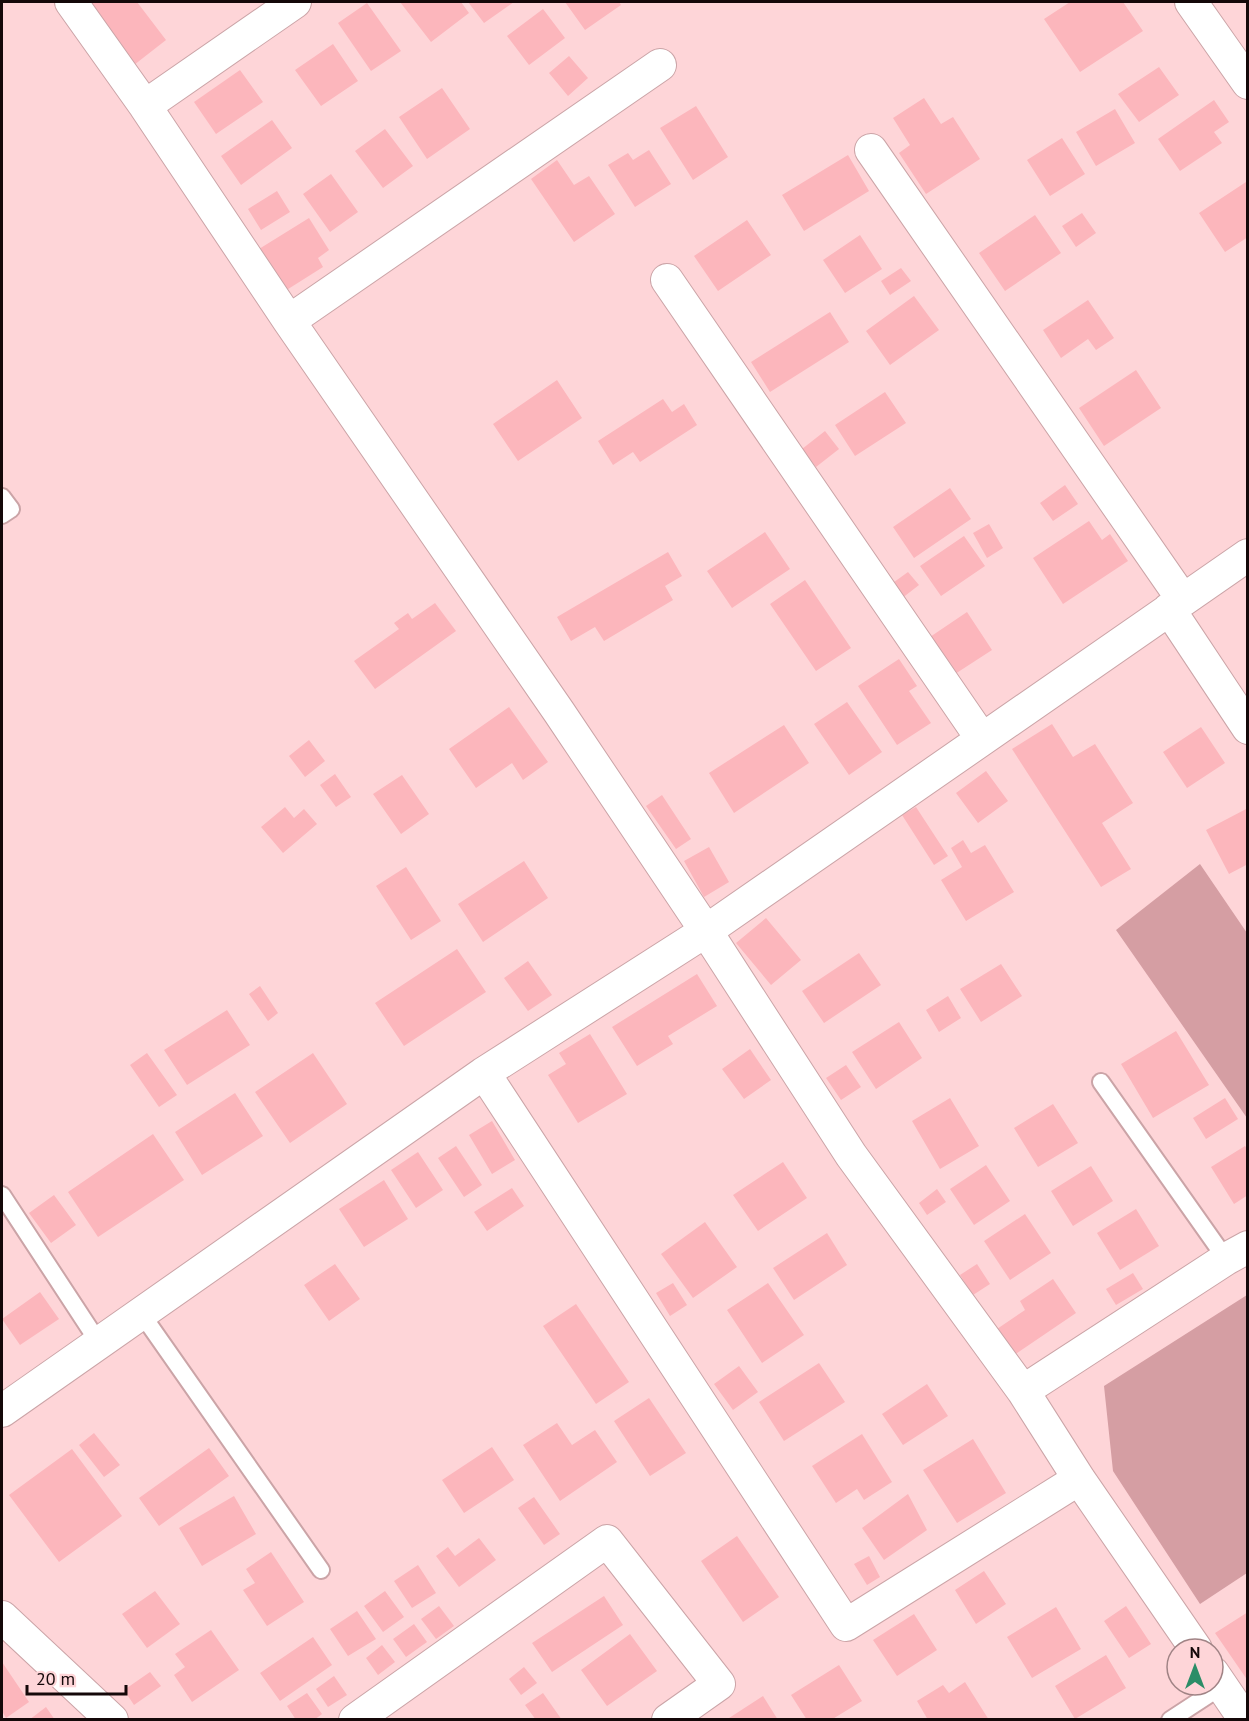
<svg xmlns="http://www.w3.org/2000/svg" width="1249" height="1721" viewBox="0 0 1249 1721" font-family="'PT Sans',sans-serif">
<style>
.green{fill:#d59ea3}
.building{fill:#fcb6bc}
.lines{fill:none;stroke-linecap:round;stroke-linejoin:round}
.lane-casing{stroke:#cba4a7;stroke-width:20}
.street-casing{stroke:#cba4a7;stroke-width:34}
.lane{stroke:#fff;stroke-width:16}
.street{stroke:#fff;stroke-width:32}
</style>
<rect width="100%" height="100%" fill="#fed5d8"/>
<path class="green" d="M1200,864L1247,933V1118L1116,930Z
M1247,1295V1573L1200,1604L1113,1471L1104,1386Z"/>
<path class="building" d="M86,2H137L166,40L134,65Z
M400,2H461L469,13L431,42Z
M468,2H514L484,23Z
M565,2H619L621,5L585,30Z
M1070,2H1123L1143,31L1080,72L1044,19Z
M367,3L401,51L371,71L338,23Z
M543,9L565,38L529,65L507,36Z
M333,44L358,81L321,106L295,70Z
M569,56L588,78L568,96L549,73Z
M1159,67L1179,95L1139,122L1118,94Z
M240,70L263,102L216,134L194,102Z
M442,88L470,129L427,159L399,117Z
M924,98L941,124L953,117L980,159L926,194L899,153L910,145L893,118Z
M1214,100L1229,122L1214,132L1222,143L1180,171L1158,139Z
M696,106L728,157L693,180L660,128Z
M1115,109L1135,143L1096,166L1076,132Z
M272,120L292,148L241,185L221,156Z
M385,129L413,166L383,188L355,151Z
M1062,138L1085,174L1050,196L1027,160Z
M649,150L671,184L635,207L608,165L628,153L633,160Z
M848,155L869,191L804,231L782,195Z
M557,160L574,185L589,176L615,214L574,242L531,179Z
M331,174L358,212L330,232L303,194Z
M1246,182L1248,185V237L1225,252L1199,213Z
M277,191L290,212L261,230L248,209Z
M1082,213L1096,233L1076,247L1062,226Z
M1035,215L1061,253L1005,291L979,253Z
M309,218L329,250L318,258L323,267L285,291L259,249Z
M747,220L771,255L718,291L694,256Z
M860,235L882,269L845,293L823,260Z
M901,268L911,281L890,295L881,281Z
M914,296L939,330L890,365L866,331Z
M1088,300L1114,338L1096,350L1088,339L1061,358L1043,330Z
M830,312L849,342L770,392L751,362Z
M1136,370L1161,408L1104,446L1079,408Z
M557,380L582,418L518,461L493,424Z
M885,392L906,423L855,456L835,425Z
M663,399L672,412L684,404L697,425L640,462L633,452L613,465L598,441Z
M825,431L839,449L816,467L802,449Z
M1065,485L1078,504L1053,521L1040,503Z
M950,488L971,519L914,558L893,527Z
M1089,521L1102,540L1110,534L1128,561L1063,604L1033,558Z
M989,524L1003,548L987,558L973,533Z
M765,532L790,569L732,608L707,571Z
M964,536L985,566L941,596L920,566Z
M668,552L682,576L665,586L673,600L604,641L595,627L571,641L557,617Z
M908,572L919,585L901,599L890,585Z
M805,580L851,648L816,671L770,604Z
M435,603L456,631L375,689L354,661L399,629L394,623L408,613L412,619Z
M967,612L992,650L955,674L930,637Z
M899,659L917,686L909,691L931,723L897,745L858,686Z
M847,702L882,752L849,775L814,724Z
M509,707L548,762L523,780L512,763L476,788L449,749Z
M1052,724L1073,757L1095,744L1133,803L1102,823L1131,869L1101,887L1012,749Z
M784,725L809,763L734,813L709,773Z
M1201,727L1225,763L1187,788L1163,752Z
M309,740L325,761L305,777L289,756Z
M986,771L1008,801L978,823L956,793Z
M335,774L351,797L336,807L320,785Z
M402,775L429,814L401,834L373,794Z
M662,795L691,839L676,849L646,806Z
M285,807L294,818L304,809L317,824L283,853L261,827Z
M916,807L948,856L934,865L902,815Z
M1248,808V864L1229,874L1206,830Z
M963,840L971,853L985,845L1014,892L966,921L941,880L962,867L951,848Z
M709,847L729,882L704,897L684,861Z
M524,861L548,898L483,942L458,904Z
M406,867L441,921L411,940L376,886Z
M766,918L801,960L771,985L736,943Z
M457,949L486,992L404,1046L375,1003Z
M859,953L881,985L824,1023L802,991Z
M528,961L552,995L528,1011L504,978Z
M1001,964L1022,996L981,1022L960,989Z
M697,974L717,1006L668,1036L673,1044L637,1066L612,1027Z
M260,986L278,1013L268,1021L249,994Z
M948,996L961,1018L939,1032L926,1010Z
M227,1010L250,1045L187,1085L164,1050Z
M899,1022L922,1058L876,1089L852,1052Z
M1176,1031L1209,1085L1153,1118L1121,1064Z
M590,1034L627,1094L578,1123L548,1075L566,1064L559,1053Z
M750,1049L771,1080L744,1099L722,1069Z
M147,1053L177,1095L159,1107L130,1065Z
M313,1053L347,1104L290,1143L255,1092Z
M846,1065L861,1087L841,1100L826,1078Z
M235,1093L263,1136L202,1175L175,1132Z
M950,1098L979,1146L940,1169L912,1121Z
M1225,1098L1238,1119L1206,1139L1193,1118Z
M1053,1104L1078,1143L1038,1167L1014,1128Z
M492,1121L515,1160L492,1174L469,1135Z
M153,1134L184,1180L98,1237L68,1192Z
M456,1146L482,1185L464,1197L438,1158Z
M1245,1146L1248,1150V1195L1234,1204L1211,1167Z
M418,1152L443,1190L416,1208L391,1170Z
M783,1162L807,1198L758,1231L733,1195Z
M986,1165L1010,1201L974,1225L950,1189Z
M1091,1166L1113,1201L1073,1226L1051,1191Z
M384,1180L408,1219L364,1247L339,1209Z
M512,1188L524,1206L487,1231L474,1212Z
M937,1189L946,1202L927,1215L919,1203Z
M54,1195L76,1225L51,1243L29,1213Z
M1136,1209L1159,1246L1120,1270L1097,1233Z
M1025,1214L1051,1253L1010,1280L984,1241Z
M705,1222L737,1267L693,1298L661,1254Z
M827,1233L847,1265L794,1300L773,1268Z
M335,1264L360,1299L329,1321L304,1285Z
M977,1264L990,1284L973,1295L960,1275Z
M1133,1273L1143,1289L1116,1305L1106,1289Z
M1053,1279L1076,1313L1014,1355L997,1329L1025,1310L1020,1301Z
M673,1283L687,1305L670,1316L656,1293Z
M768,1283L804,1335L762,1363L727,1310Z
M40,1292L59,1319L20,1345L2,1319Z
M576,1304L629,1382L596,1404L543,1326Z
M819,1363L845,1402L784,1441L759,1402Z
M739,1366L758,1392L733,1410L714,1384Z
M927,1384L948,1416L903,1445L882,1414Z
M649,1398L686,1453L650,1476L614,1421Z
M557,1423L572,1445L595,1430L617,1462L560,1501L523,1445Z
M94,1433L120,1465L104,1477L79,1445Z
M862,1434L892,1482L864,1500L857,1489L836,1503L812,1466Z
M973,1439L1006,1493L957,1523L923,1470Z
M492,1447L514,1480L464,1513L442,1480Z
M209,1448L229,1476L159,1526L139,1498Z
M72,1449L122,1516L59,1562L9,1495Z
M908,1494L927,1530L884,1560L862,1528Z
M234,1496L256,1534L202,1566L179,1528Z
M534,1497L560,1534L544,1545L518,1508Z
M737,1536L779,1597L743,1622L701,1561Z
M479,1538L496,1560L459,1587L436,1556L448,1547L455,1556Z
M271,1552L304,1602L267,1626L243,1590L255,1583L246,1569Z
M869,1556L880,1577L867,1585L854,1564Z
M418,1565L436,1593L412,1608L394,1581Z
M984,1571L1006,1604L976,1624L955,1590Z
M155,1591L180,1624L147,1648L122,1614Z
M385,1591L404,1617L383,1632L364,1606Z
M604,1596L623,1625L552,1672L532,1643Z
M439,1606L454,1626L436,1639L421,1619Z
M1126,1606L1151,1644L1129,1658L1104,1621Z
M1056,1607L1081,1649L1032,1678L1007,1637Z
M357,1611L376,1639L348,1656L330,1629Z
M1248,1612V1681L1215,1633Z
M914,1614L937,1650L897,1676L873,1640Z
M414,1624L427,1642L406,1657L393,1639Z
M211,1630L239,1670L192,1702L174,1675L185,1667L175,1654Z
M630,1634L657,1671L607,1706L581,1670Z
M313,1637L332,1665L280,1701L260,1673Z
M382,1645L395,1662L378,1675L366,1658Z
M1106,1655L1126,1688L1075,1719L1055,1686Z
M2,1662L29,1702L6,1718L2,1711Z
M839,1665L862,1701L831,1720H807L791,1695Z
M524,1667L537,1683L521,1695L509,1679Z
M150,1672L161,1686L134,1705L124,1690Z
M334,1676L347,1695L328,1707L316,1689Z
M965,1682L989,1720H928L917,1701L943,1685L949,1693Z
M307,1693L322,1714L314,1720H296L287,1706Z
M543,1693L562,1720H536L525,1705Z
M763,1696L778,1720H726Z
M46,1707L55,1720H29Z"/>
<g class="lines">
<defs>
<path id="lane" d="M2,497L11,509L2,515
M1101,1082L1226,1259
M2,1195L99,1343
M141,1313L321,1570
M1170,1720L1222,1686"/>
<path id="street" d="M71,2L145,106L289,321L559,712L706,931L851,1155L1023,1391L1079,1479L1196,1649
M1191,2L1248,83
M145,106L295,2
M871,150L1183,600
M667,280L982,739
M289,321L660,65
M1169,609L1248,728
M484,1073L846,1625L1079,1479
M1023,1391L1226,1259L1248,1247
M2,1411L484,1073L706,931L1248,555
M2,1617L112,1720
M1213,1673L1245,1720
M355,1720L607,1541L719,1684L668,1720"/>
</defs>
<use href="#lane" class="lane-casing"/>
<use href="#street" class="street-casing"/>
<use href="#lane" class="lane"/>
<use href="#street" class="street"/>
</g>
<rect width="1249" height="1721" fill="none" stroke="#140809" stroke-width="6"/>
<g transform="translate(1195 1667)"><circle r="28" fill="#fed5d8" stroke="#a08385" stroke-width="1.5"/>
<path d="M0-4.5L10 22L0 15L-10 22Z" fill="#2b8d67"/>
<text y="-9" font-size="16" font-weight="bold" text-anchor="middle" fill="#140809">N</text>
</g>
<path d="M27 1685v9h99v-9" fill="none" stroke="#140809" stroke-width="3"/>
<text x="36" y="1685" font-size="18" fill="#140809" stroke="#fed5d8" stroke-width="4.5" paint-order="stroke">20 m</text>
</svg>
